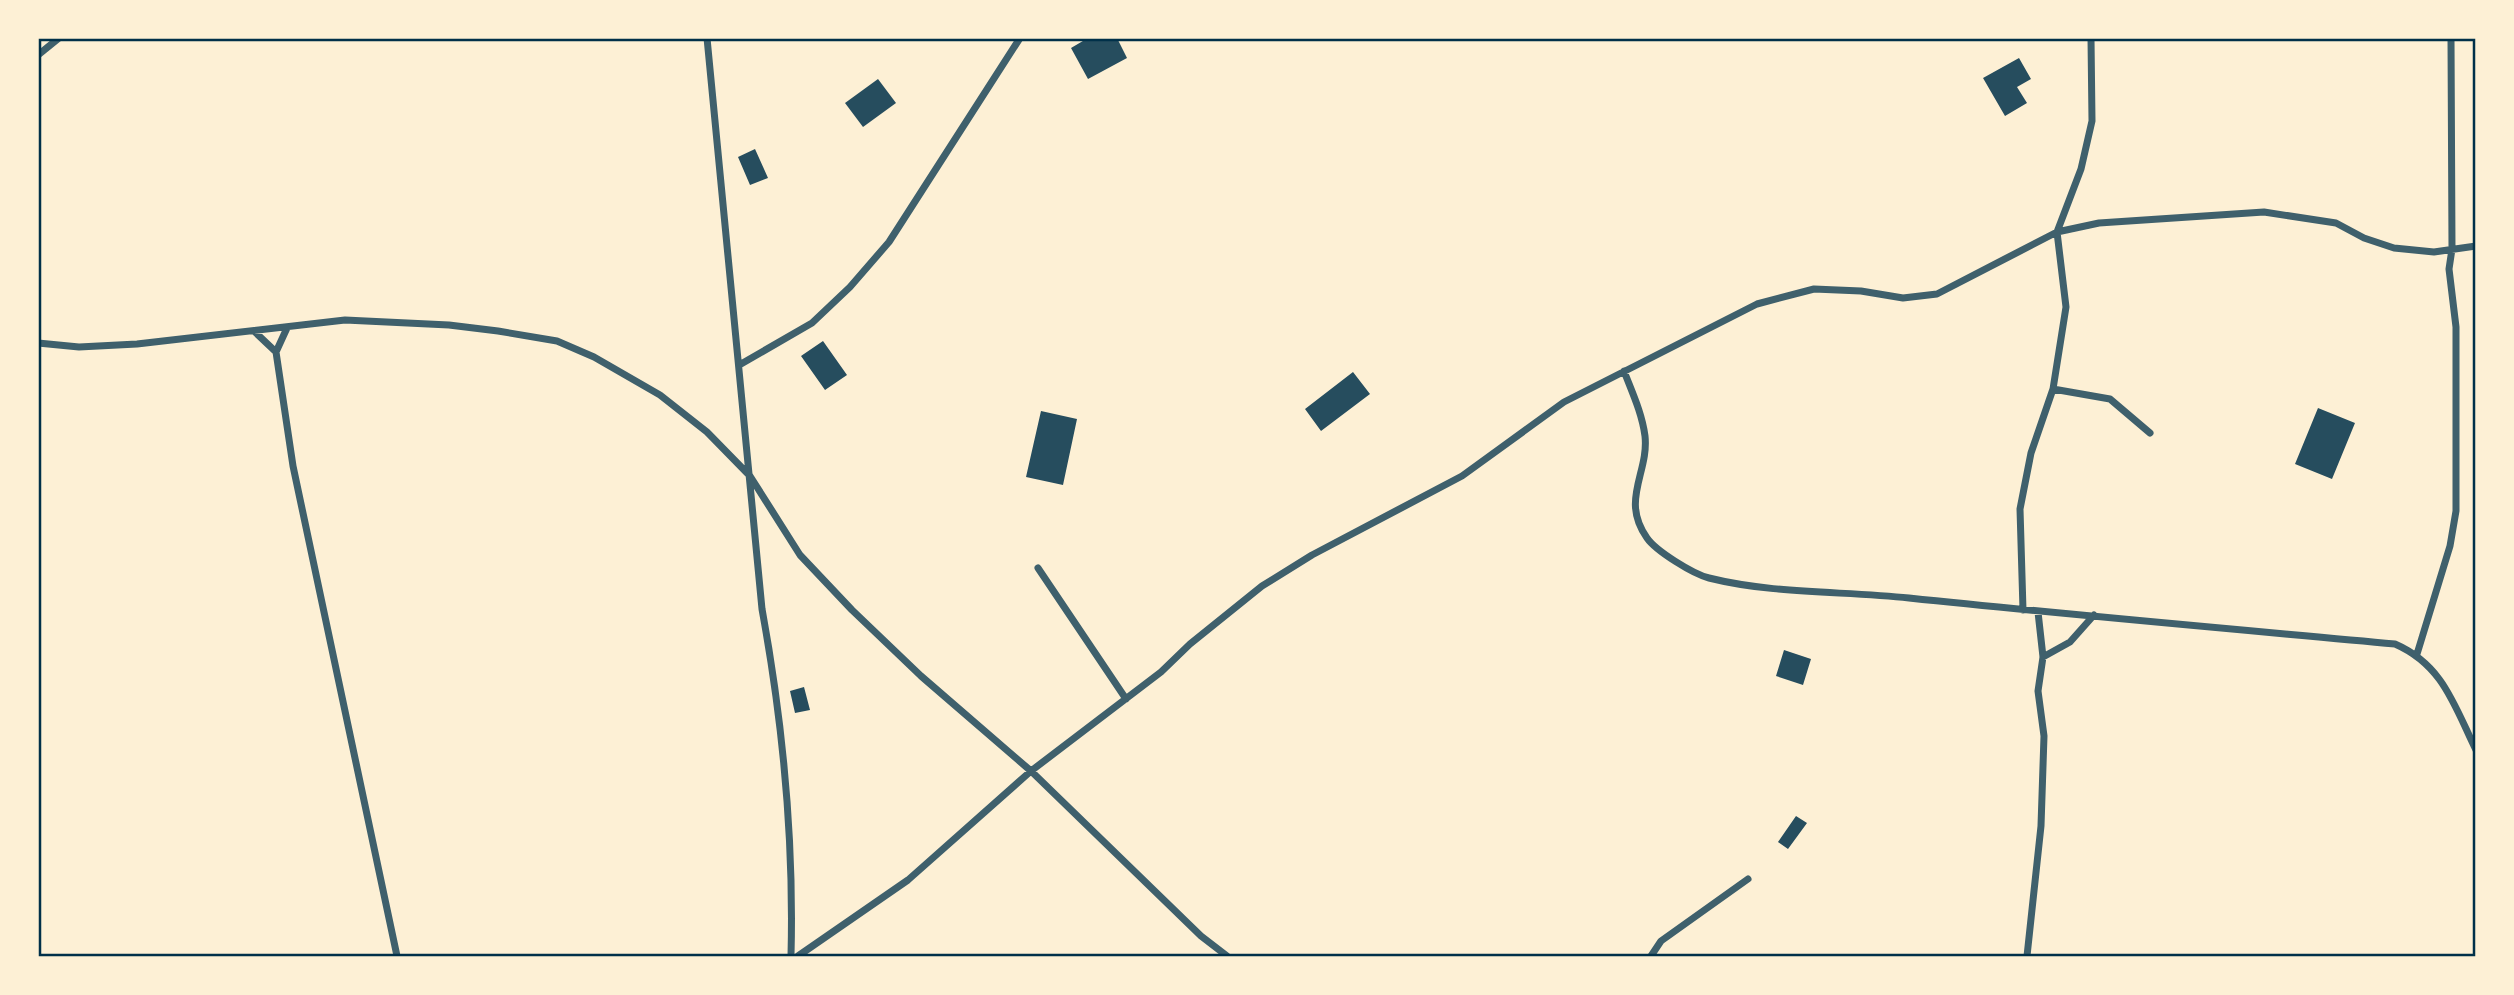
<svg xmlns="http://www.w3.org/2000/svg" width="2514" height="995" viewBox="0 0 2514 995" font-family="'Varela Round',sans-serif">
<style>
.building{fill:#264d5e}
.lines{fill:none;stroke-linecap:round;stroke-linejoin:round}
.minor{stroke:#3f606c;stroke-width:7}
.neatline{fill:none;stroke:#003049;stroke-width:2.5}
</style>
<rect width="100%" height="100%" fill="#fdf0d5"/>
<path class="building" d="M1088,38H1117L1127,58L1088,79L1071,48Z
M2019,58L2031,79L2017,87L2027,103L2005,116L1983,78Z
M878,79L896,103L863,127L845,103Z
M755,149L768,178L750,185L738,157Z
M823,341L847,375L825,390L801,356Z
M1353,372L1370,394L1321,431L1305,409Z
M2318,408L2355,423L2332,479L2295,464Z
M1041,411L1077,419L1063,485L1026,477Z
M1784,650L1811,659L1803,685L1776,676Z
M804,687L810,710L795,713L790,691Z
M1796,816L1807,823L1788,849L1778,842Z"/>
<g class="lines">
<path class="minor" d="M707,38L762,609C783,724 794,840 791,956
M38,55L59,38
M287,328L276,352L293,466L397,956
M255,332L276,352
M38,343L79,347L137,344L345,320L449,325L498,331L557,341L594,357L660,395L707,432L750,476L800,555L852,610L921,676L1031,771L1201,936L1227,956
M741,364L812,323L850,287L889,242L1020,38
M1624,371C1632,392 1642,413 1645,436C1649,473 1620,500 1647,538C1656,551 1693,574 1709,578C1773,594 1843,591 1909,598C2071,615 2232,629 2395,644C2443,665 2454,705 2476,750
M2053,389L2110,399L2150,433
M1038,568L1126,699
M2023,610L2020,509L2031,453L2053,389L2066,307L2057,232L2081,169L2092,121L2091,38
M2417,654L2450,546L2456,511V327L2449,269L2452,249L2451,38
M2043,657L2070,642L2094,615
M798,956L908,880L1031,771L1161,672L1190,644L1262,586L1312,555L1462,476L1564,402L1757,304L1814,289L1861,291L1903,298L1937,294L2057,232L2099,223L2264,212L2336,223L2364,238L2394,248L2434,252L2476,246
M1651,956L1661,941L1748,879
M2027,956L2041,826L2044,736L2038,691L2043,657L2038,612"/>
</g>
<rect width="2514" height="995" fill="none" stroke="#fdf0d5" stroke-width="80"/>
<rect x="40" y="40" width="2434" height="915" class="neatline"/>
</svg>
